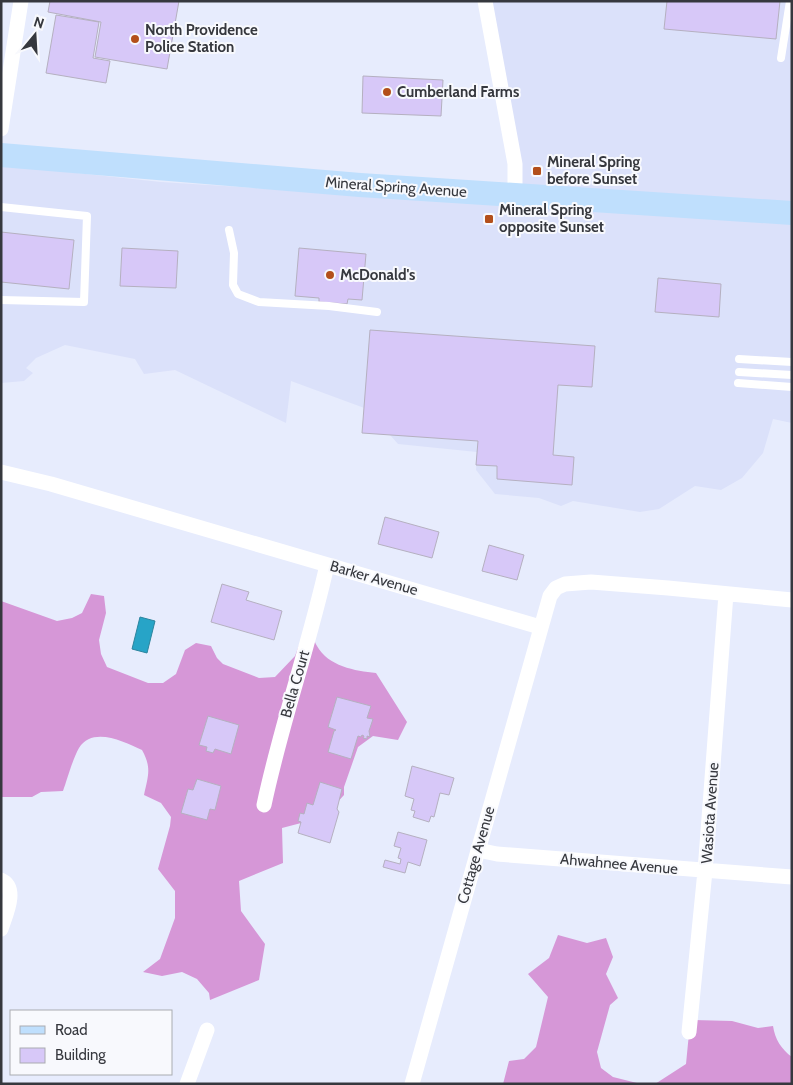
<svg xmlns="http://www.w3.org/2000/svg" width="793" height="1085" viewBox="0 0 793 1085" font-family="Cabin,sans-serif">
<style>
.built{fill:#dbe1fa}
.forest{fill:#d697d7}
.water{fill:#27a4c7;stroke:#2c849e}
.building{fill:#d7c8f8;stroke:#b5b0c0}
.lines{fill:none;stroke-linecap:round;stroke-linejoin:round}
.lane{stroke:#fff;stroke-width:8}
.street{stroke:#fff;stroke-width:15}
.primary{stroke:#bfdffd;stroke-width:24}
.poi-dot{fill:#b34f1b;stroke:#f8f9fd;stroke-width:2}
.labels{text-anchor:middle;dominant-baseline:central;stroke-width:4;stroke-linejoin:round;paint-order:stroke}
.poi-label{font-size:15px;font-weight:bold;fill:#36383e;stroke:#f8f9fd;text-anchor:start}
.street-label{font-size:15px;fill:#36383e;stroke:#f8f9fd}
</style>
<rect width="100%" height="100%" fill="#e7ecfd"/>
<path class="built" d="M482,1H792V423L773,419L763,453L742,478L721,490L695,486L659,509L640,512L573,501L561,506L539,498L495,494L476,470L477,452L398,444L367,409L291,381L286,423L175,370L144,374L135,359L65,345L36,358L26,368L33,373L24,381L1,383V165L161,182L379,196L514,200Z"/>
<path class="forest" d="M91,594L104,596L106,613L99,640L101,654L107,667L148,683H163L176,674L185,650L196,643L211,646L217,658L223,664L259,678L275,677L295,656L307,624L311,623C312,630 313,640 317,646C328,666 355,671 376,673L407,722L398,740L373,736L358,747L344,787V795L324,817L282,828L283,863L239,881L241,911L265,944L259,980L210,1000L209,993L197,979L182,972L162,976L143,972L160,959L175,918V891L158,869L170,826L171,817L161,803L144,795C148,776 152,768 142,750C124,742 93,726 79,748C73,758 67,780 63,791L41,792L32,797H1V601L57,621L72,618L82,613Z
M558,935L587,943L606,938L613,957L606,974L618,998L610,1005L597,1052L601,1068L613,1077L641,1084H503L509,1061L524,1059L536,1047L548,997L528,974L549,958Z
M694,1020L732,1021L758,1028L773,1026C775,1039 781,1049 792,1057V1084H655L686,1064L690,1023Z"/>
<path class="water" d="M140,617L155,621L147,653L132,649Z"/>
<path class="building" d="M50,1H179L167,69L95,57L101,22L48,12Z
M667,1H780L776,39L664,29Z
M56,15L99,22L93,58L110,61L106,83L46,73Z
M363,76L443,80L441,116L362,113Z
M1,232L74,240L69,289L1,282Z
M122,248L178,251L176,288L120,286Z
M299,248L366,254L362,300L348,299L347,304L319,302V298L295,296Z
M658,278L721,284L719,317L655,312Z
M370,330L595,346L592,387L558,385L553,455L574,457L572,485L497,479V466L476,465L478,441L362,433Z
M385,517L439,532L432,558L378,544Z
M489,545L524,555L517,580L482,571Z
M222,584L249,592L246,600L282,611L274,640L211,622Z
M337,697L371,706L367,718L373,719L369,731L370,737L367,736V739L363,738L364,736L362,735L361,737L358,736L351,759L328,752L334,731L336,730L328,727Z
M208,716L239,725L231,754L215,749L213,753L206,751L207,747L199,745Z
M412,766L454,778L449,795L440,793L434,817L431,816L429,822L413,817L415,811L411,810L414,799L405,796Z
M197,779L221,786L215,810L210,809L207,820L181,813L188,789L193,790Z
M320,782L342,789L337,809L339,812L330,843L298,833L301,822L298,821L300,813L304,814L307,803L313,805Z
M398,832L427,840L420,866L408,862L405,873L383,867L385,860L400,864L401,859L398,858L401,848L394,846Z"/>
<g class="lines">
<path class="lane" d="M781,58L790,1
M1,207L87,216L84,302L1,300
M229,230L234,253L233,285L238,294L259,302L329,306L377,312
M739,359L792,362
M739,372L792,375
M738,383L792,387"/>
<path class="street" d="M485,1L515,164V196
M1,129L21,1
M1,472L51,484L540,627
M264,805C281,724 309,646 327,565
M478,850L497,854L792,877
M1,880C19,888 5,916 1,929
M689,1032L705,871L726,594
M187,1084L207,1030
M412,1084L550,596L556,588L565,584L591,582L668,588L792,600"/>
<path class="primary" d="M1,155L360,185L792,213"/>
</g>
<g class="poi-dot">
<circle cx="135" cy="39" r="5"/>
<circle cx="387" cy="92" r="5"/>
<rect x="532" y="166" width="10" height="10" rx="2.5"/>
<rect x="484" y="214" width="10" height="10" rx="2.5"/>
<circle cx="330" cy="275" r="5"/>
</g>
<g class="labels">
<g class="poi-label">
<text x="145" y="30">North Providence<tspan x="145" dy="17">Police Station</tspan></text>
<text x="397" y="92">Cumberland Farms</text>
<text x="547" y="162">Mineral Spring<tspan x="547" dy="17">before Sunset</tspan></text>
<text x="499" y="210">Mineral Spring<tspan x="499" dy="17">opposite Sunset</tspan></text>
<text x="340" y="275">McDonald's</text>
</g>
<g class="street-label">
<text transform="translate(396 187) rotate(4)">Mineral Spring Avenue</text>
<text transform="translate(374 578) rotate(16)">Barker Avenue</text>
<text transform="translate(295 684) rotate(-74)">Bella Court</text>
<text transform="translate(710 813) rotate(-86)">Wasiota Avenue</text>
<text transform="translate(476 855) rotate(-74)">Cottage Avenue</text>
<text transform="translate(619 864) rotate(5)">Ahwahnee Avenue</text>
</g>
</g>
<rect width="793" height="1085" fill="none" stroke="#36383e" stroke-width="5"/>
<rect x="10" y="1010" width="162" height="65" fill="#f8f9fd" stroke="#aaacb1"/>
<rect x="20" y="1026" width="25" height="8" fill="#bfdffd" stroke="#aaacb1"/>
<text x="55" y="1035" font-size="15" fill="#36383e">Road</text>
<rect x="20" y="1048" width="25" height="15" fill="#d7c8f8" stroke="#aaacb1"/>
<text x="55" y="1060" font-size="15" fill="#36383e">Building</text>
<g transform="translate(35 35) rotate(18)" stroke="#f8f9fd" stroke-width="4" paint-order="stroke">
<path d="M0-4L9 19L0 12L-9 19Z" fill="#36383e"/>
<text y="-8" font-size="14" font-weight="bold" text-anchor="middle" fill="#36383e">N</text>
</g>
</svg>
